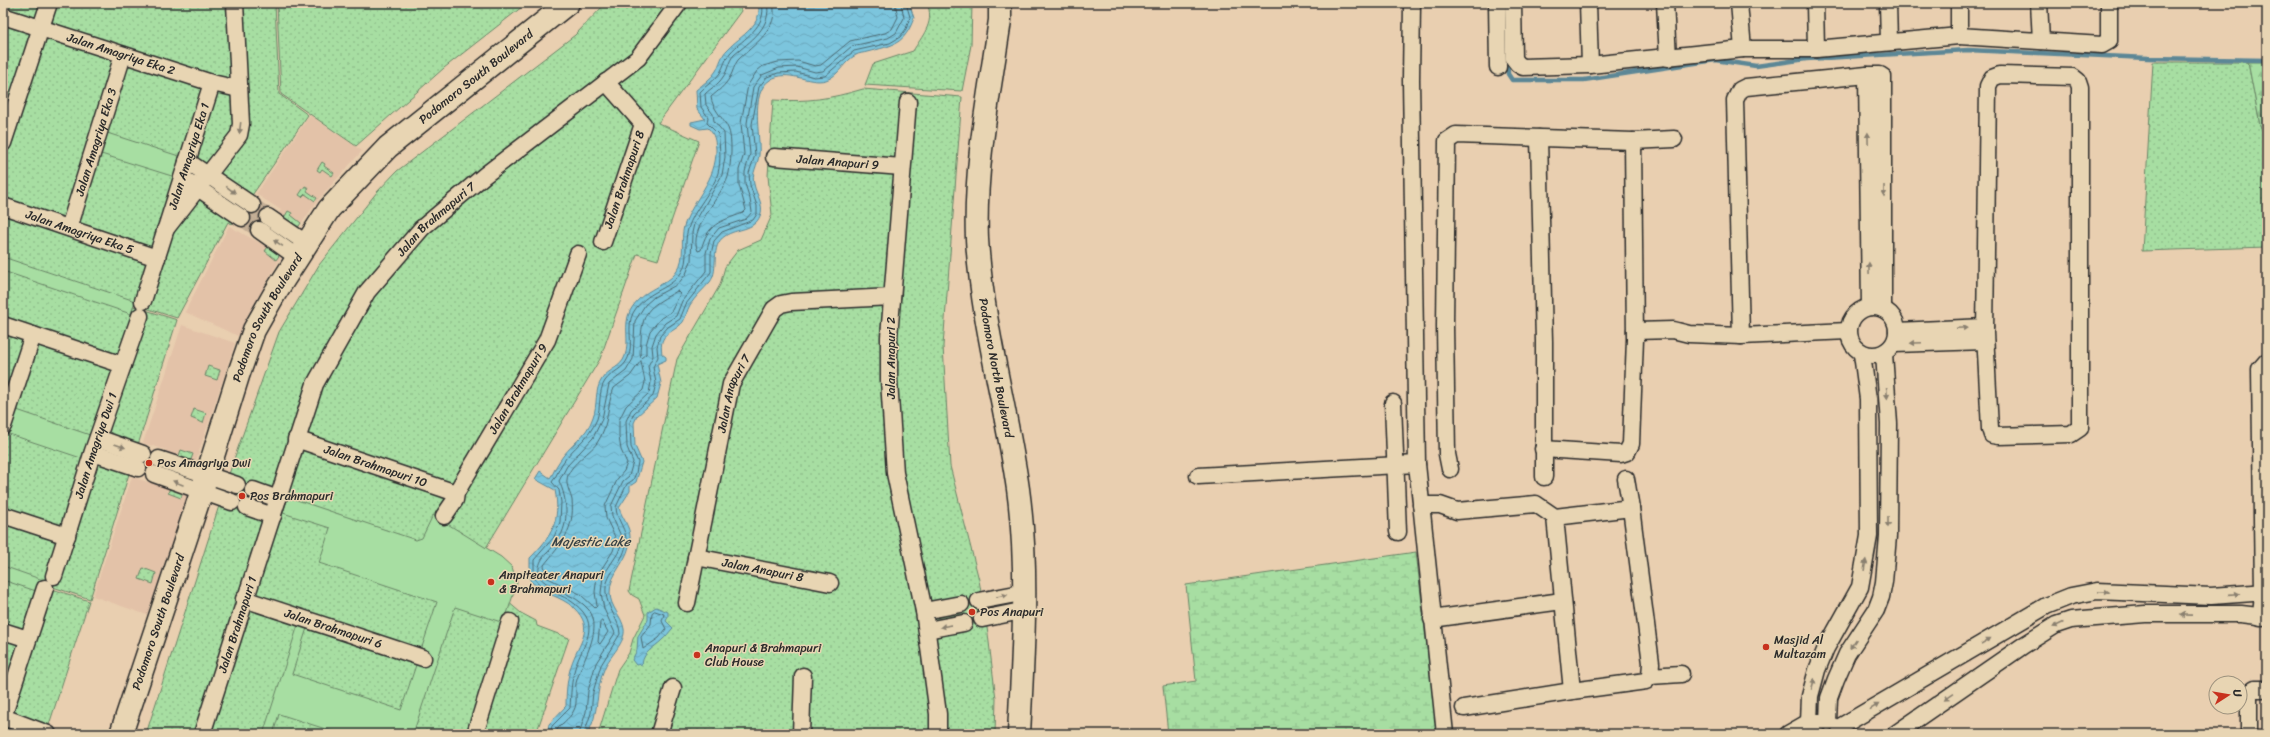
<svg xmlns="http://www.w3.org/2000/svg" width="2270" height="737" viewBox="0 0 2270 737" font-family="Sriracha,sans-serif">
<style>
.built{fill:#e3c2a8}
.grass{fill:url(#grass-dots);stroke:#698466}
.forest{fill:url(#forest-firs);stroke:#698466}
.wetland{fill:url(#wetland-marsh);stroke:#698466}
.park{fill:#a7dea2;stroke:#698466}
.water{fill:url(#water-waves);stroke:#5c8796}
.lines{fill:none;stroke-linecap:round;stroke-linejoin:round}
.shore{stroke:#4b6972;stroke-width:1}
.stream{stroke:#5c8796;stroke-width:4.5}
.street-tunnel{stroke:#c3ae95;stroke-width:16;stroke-dasharray:16 8;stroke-linecap:butt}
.street-casing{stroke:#2b2b2b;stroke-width:19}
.secondary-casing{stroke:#2b2b2b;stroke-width:25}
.street{stroke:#e8d5b3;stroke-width:16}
.secondary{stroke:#e8d5b3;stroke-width:22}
.oneway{fill:#8a806f}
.poi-dot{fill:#c8321e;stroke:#e8d5b3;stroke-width:1.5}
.labels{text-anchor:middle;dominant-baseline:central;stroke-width:3;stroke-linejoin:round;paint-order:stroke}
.street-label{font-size:12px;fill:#2b2b2b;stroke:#e8d5b3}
.poi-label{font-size:12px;fill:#2b2b2b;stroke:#e8d5b3;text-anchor:start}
.water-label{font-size:13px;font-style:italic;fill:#374246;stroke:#e8d5b3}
</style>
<defs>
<pattern id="grass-dots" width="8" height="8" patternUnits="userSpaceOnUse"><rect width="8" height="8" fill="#a7dea2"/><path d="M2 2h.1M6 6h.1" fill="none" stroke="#90bf8c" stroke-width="1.8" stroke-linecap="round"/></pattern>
<pattern id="forest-firs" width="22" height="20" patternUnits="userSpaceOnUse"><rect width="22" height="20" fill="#a7dea2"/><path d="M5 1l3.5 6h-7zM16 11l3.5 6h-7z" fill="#90bf8c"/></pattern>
<pattern id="wetland-marsh" width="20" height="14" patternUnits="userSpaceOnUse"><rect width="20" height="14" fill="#a7dea2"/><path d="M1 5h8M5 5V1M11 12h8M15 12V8" fill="none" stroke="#90bf8c"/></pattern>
<pattern id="water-waves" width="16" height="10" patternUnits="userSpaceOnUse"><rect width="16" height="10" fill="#7cc5dd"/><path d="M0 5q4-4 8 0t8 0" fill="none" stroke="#6ba9be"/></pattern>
</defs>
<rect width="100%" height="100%" fill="#e9cfb0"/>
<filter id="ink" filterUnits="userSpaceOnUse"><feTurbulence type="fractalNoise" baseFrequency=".025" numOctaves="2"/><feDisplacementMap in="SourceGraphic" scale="8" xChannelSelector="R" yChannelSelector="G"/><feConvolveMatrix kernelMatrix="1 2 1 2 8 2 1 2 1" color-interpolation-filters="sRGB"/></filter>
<g filter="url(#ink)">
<path class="built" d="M310,115L362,151L318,200L296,231L276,218L281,210L256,194Z
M229,226L265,246L268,241L284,252L247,316L238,336L185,312Z
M182,325L235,343L194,467L164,457L166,450L143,443Z
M132,477L154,484L157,478L189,489L147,615L93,596Z"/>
<path class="grass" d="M3,3H275L279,94L308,115L232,224L228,222L177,318L3,263Z
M277,3H527L444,68L356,146L281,94Z
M606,3H738L741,11L658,123L699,141L658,260L637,254L600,359L484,551L507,601L521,613L536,621L537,626L569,638L536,734H146L233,462L279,332L319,265L377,192L397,171L575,35Z
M938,3H972L971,45L962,91L865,85L873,64L913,51C922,36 934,24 928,6Z
M2153,62H2248L2260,125L2267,141V247L2142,251Z
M863,89L962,97L943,346L950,466L979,580L988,634L996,699L995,734H598L618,669L629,653L633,639L645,615L639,599L632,595L629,591L677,359L720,285L725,267L738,250L761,240L772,215L768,176L773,100C808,102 829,99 863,89Z
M322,162L325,164L324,166L334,173L332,176L322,169L320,172L317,170Z
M305,186L309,188L307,191L317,198L315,201L305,194L302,197L299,195Z
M288,211L292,213L291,215L301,223L296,231L282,221Z
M270,244L281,253L276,260L265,251Z
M3,265L177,320L90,599L3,571Z
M208,366L220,370L217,380L205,376Z
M194,409L206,413L203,423L191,418Z
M181,450L193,454L189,465L177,461Z
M171,485L184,489L181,498L168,493Z
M143,568L156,573L153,584L139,579Z
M3,573L89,601L46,734H3Z"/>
<path class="forest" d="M2248,62H2267V141L2260,125Z"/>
<path class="wetland" d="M1416,552L1437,734H1168L1163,686L1196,681L1186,585Z"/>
<path class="park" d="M104,132L182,157L175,177L98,153Z
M3,257L135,301L131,314L3,271Z
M14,409L90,435L81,458L6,433Z
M288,497L416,540L422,538L433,515L501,557L512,567L517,583L504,623L455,607L413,734H341L279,714L273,734H263L298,625L307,628L292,674L401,710L437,602L319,563L330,528L283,513Z
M3,566L43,580L39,592L3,580Z"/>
<path class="water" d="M758,3H909L914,18C904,45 894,45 867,52C864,53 859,53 856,55C844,61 839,76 826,80C808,85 788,68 770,80C749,93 761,136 759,155C758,165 751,173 754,184C756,195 765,205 760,216C754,231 737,228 725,236C709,246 720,269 710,282C703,290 695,297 690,305C687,310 686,317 683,322C673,334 658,332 662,354L666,357V360L657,364L661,383L657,398L637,416L634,423L635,446L642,462L636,482L630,486V491L619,508C622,518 630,526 630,537C631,560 609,572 610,593C610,607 622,616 624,629C626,642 610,656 605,667C595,688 600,715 587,734H547L549,724L566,706C566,693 567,679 571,666C578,643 596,629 574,608C560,595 542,595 530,580V558C552,536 561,521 555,490L535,479L540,471L550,478C554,473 555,467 559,462C569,445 587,437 593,417C598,405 594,390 602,379C608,369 621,368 625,356C630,341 623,325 630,311C643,287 667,287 677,271C686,257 680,241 684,226C693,199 717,180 716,149C715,140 715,135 708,128L700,129L691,125V122L705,119L697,109L696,90C703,84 711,79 716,71C720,64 721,55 728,49C740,36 764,25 758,3Z
M656,607L668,612V617L666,621L673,628C669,632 666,637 662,640C653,649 644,651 642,664L636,665L632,660L637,650L638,636L648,620V612Z"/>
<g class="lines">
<path class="shore" d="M773,3C780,29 753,45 738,60C734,65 733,72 730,77C725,86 718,91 711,97C712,108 723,118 728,128C733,138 731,166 728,177C722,196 687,230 698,251L701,250C708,223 719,222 743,213L746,210L739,185V170L744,154L741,123L748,85L757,71L763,66L778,62L798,61L815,66L821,65L850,41L885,33L892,29L898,17L895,3
M677,291L680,294L671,312L661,318L650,331L646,345V354L641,358C639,353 641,346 641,340C642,308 652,306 677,291Z
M641,361L645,382L643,390L626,406L619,420V437L621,450L627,463L624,471L618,478L605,506L606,518L615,537V544L613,551L597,576L595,592L597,606L595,608L580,594L546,577L544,565C561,544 575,530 572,500C571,495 566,485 567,480C568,465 589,454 597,443C610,424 606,406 614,388L630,376Z
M655,611L664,614L662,621L666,629L659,638L643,649L641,637L651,624L652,613Z
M602,621L608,632L600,644L598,642L600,623Z
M550,734L552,726L570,708C571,694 571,681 575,668C583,643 602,626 575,604C562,593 544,593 534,578V560L554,537L560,522L561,502L559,490L552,482C557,476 558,470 562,464C573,446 588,441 597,419C601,407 598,391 605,381C612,371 623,370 628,358C634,344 626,327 633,313C646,290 669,291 681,273C690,259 683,244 688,229C694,208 712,193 718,173C721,161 720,147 718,134L707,123L708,117L701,107L700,92C706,85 715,81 720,73C724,66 725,59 730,53C743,38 768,27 762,3
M555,734C558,724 570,720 574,710C578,703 575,691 576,683C581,662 604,630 589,610C574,592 548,590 539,576C537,557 548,555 558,540C570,523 567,498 559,481L567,466L593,438L602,419L609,384L626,371L633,359L635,321L645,305L654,297L678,284L686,274L691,261L692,233L694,224L722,175L725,157L724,133L714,121L713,114L706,105L705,94C711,88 718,85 723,77C728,71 728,61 734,55C749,42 773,27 767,3
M579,734L586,712L588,691L596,663L615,633L604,609L601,593L603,576L618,553L621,545V536L612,516L611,506L623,481L629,476L633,462L627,447L626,421L631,410L649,393L651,382L648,366L653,356L652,346L656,334L665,323L676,316L682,301L706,271V253L710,239L719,228L746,219L752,212L750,199L745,184V172L750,154L747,123L753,87L762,75L779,68L797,67L815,72L823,71L852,46L888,38L896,33L904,18L901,3
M584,734L591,713L593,692L601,665L620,634C620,621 607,608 606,593C604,574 623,564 626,545C628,529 616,521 616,507L627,484L633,480L636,473L638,462L631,447L630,422L634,413L653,396L656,383L653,367L658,357L657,347L660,336L668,327L680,319L686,304L711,272V254L714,241L722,232L753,220L757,214V206L750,185L749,173L755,155L752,124L759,87L767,77L778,73L796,72L814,77L825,76L854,51L890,43L900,37L906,29L910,17L906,3"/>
<path class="stream" d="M1507,58L1508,74L1512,80H1584L1715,60L1756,66L1806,59L1968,50L2148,58L2267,60"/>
<path class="street-tunnel" d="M252,205L268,217
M242,218L259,230"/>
<defs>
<g id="street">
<path d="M1412,3L1411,80L1417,464L1445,734"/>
<path d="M1497,3L1498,67"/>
<path d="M1513,3L1514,59L1518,64L1523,67L1590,65L1743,49H1816L1959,36"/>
<path d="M1588,3L1590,65"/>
<path d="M1665,3L1668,58"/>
<path d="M1739,3L1743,49"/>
<path d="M1815,3L1816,49"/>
<path d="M1888,3L1889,42"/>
<path d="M1959,3V36L2102,45L2109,41V3"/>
<path d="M2039,3L2041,41"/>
<path id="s1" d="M3,16L212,83L239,89"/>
<path d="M1867,75L1870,307"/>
<path d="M2000,75L2073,77L2078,81L2080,87V428L2071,434L1998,436L1992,435L1990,429L1985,333L1988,86L1992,78Z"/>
<path d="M908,102L889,337V380L895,473L924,611L938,714V734"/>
<path d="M1539,138L1544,341V477"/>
<path d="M3,143L49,3"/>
<path id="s2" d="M774,157L902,167"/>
<path d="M187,161L252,205"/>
<path d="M189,182L242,218"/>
<path id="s3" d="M3,206L157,258"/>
<path d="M268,217L306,243"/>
<path id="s4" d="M69,228L123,55"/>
<path d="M165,230L239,135L241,124L235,3"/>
<path d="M259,230L297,257"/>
<path id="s5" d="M603,242L643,124L606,82"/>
<path id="s6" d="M143,301L212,83"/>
<circle cx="1873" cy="331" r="24"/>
<path d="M3,325L123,365"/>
<path d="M1635,331L1673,330L1689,334L1741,336L1848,331"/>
<path d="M1897,331L1985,327"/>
<path d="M1741,336L1735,100L1740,90L1746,87L1867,75H1880L1883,77V309"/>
<path d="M1894,344L1985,341"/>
<path d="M1393,403L1398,532"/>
<path d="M3,426L33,335"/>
<path d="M98,438L143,454"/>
<path id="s7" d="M296,439L456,493"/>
<path d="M1543,449L1621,454L1627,452L1631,444L1635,339L1633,141"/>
<path d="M93,453L138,468"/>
<path d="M159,459L237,485"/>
<path d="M1450,469L1447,454L1445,326L1447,141L1456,135L1633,141L1674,139"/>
<path d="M154,474L232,502"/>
<path d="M1198,476L1417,464"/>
<path d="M1626,479L1631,508"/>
<path d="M253,490L278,499"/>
<path d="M1421,505H1440L1457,511L1536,504L1555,517L1631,508L1651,663L1650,676L1646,681L1572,691L1464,708"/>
<path d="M247,507L273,516"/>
<path d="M3,515L67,536"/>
<path id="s8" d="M444,516L455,500L456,493L547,340L578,254"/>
<path d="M1555,517L1572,691"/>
<path id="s9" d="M696,557L830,583"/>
<path id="s10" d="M54,576L93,451L140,316"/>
<path id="s11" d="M244,599L423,658"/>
<path d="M979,601L1026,592"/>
<path id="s12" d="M687,603L731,384L774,309L781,304L791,302L892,297"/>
<path d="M924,611L961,604"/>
<path d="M2261,617L2263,592L2260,369L2267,361"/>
<path d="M982,619L1026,610"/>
<path d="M1432,619L1562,601"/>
<path d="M927,630L964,623"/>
<path d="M3,631L28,639"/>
<path d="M1650,676L1681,674"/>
<path d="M3,717L45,588"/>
<path d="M3,717L48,734"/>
<path d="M1809,722L1810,696L1817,670L1826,648L1860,587L1869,536L1868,399L1862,354"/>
<path d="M1828,722L1829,698L1836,679L1847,654L1876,610L1881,597L1884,582L1888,536L1889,424L1884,354"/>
<path d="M1840,727L2046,606L2071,596L2097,591L2211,596L2267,592"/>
<path id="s13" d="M202,734L315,384L367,292L422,228L485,175L638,58L679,3"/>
<path d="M475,734L510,622"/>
<path d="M659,734L673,688"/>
<path d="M801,734L803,676"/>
<path d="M1788,734L1809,722H1820"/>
<path d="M1895,734L2024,645L2056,625L2071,620L2145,614H2241L2267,617"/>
<path d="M2249,734V693L2254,689H2267"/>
</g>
<g id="secondary">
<path id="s14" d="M1000,3V20C990,91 974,166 977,239C982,324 1006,405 1018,489C1029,570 1023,652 1019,734"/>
<path id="s15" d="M121,734L207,475L238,376L254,330L275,293L329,209L388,147L568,3"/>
</g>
</defs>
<use href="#street" class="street-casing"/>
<use href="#secondary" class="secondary-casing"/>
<use href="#street" class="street"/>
<use href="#secondary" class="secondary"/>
</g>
<defs><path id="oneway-solid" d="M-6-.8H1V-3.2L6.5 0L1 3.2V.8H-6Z"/></defs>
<g class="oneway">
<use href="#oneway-solid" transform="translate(240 128) rotate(97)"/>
<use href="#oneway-solid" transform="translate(1868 138) rotate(-91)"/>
<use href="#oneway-solid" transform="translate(231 190) rotate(36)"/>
<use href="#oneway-solid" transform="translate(1884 191) rotate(90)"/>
<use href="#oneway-solid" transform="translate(278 243) rotate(-145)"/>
<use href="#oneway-solid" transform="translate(1869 268) rotate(-91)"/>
<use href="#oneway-solid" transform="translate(1962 328) rotate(-3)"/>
<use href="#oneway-solid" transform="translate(1916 343) rotate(178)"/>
<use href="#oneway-solid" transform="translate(1887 393) rotate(86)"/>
<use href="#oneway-solid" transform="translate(120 446) rotate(19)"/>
<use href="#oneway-solid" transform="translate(178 483) rotate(-158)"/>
<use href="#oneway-solid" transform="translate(1888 522) rotate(90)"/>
<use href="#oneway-solid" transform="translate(1865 565) rotate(-81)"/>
<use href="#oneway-solid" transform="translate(2104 592) rotate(2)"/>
<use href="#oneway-solid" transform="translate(2234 594) rotate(-4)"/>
<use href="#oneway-solid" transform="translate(1002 596) rotate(-10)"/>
<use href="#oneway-solid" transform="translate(2186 615) rotate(-179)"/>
<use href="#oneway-solid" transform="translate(2058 625) rotate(155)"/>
<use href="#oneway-solid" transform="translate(946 626) rotate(169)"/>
<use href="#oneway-solid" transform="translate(1986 641) rotate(-31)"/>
<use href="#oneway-solid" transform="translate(1853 644) rotate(124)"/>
<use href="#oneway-solid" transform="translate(1813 684) rotate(-75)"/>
<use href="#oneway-solid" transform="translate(1949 697) rotate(146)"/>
<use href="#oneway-solid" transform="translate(1874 707) rotate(-31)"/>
</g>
</g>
<g class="poi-dot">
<circle cx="149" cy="463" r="4"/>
<circle cx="242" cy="496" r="4"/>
<circle cx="491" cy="582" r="4"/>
<circle cx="972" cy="612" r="4"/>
<circle cx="1766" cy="647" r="4"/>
<circle cx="697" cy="655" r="4"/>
</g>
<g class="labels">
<g class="street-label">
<text stroke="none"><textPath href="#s1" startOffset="124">Jalan Amagriya Eka 2</textPath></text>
<text stroke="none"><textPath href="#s15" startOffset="766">Podomoro South Boulevard</textPath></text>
<text stroke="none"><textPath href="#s4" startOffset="90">Jalan Amagriya Eka 3</textPath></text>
<text stroke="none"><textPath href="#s6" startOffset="152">Jalan Amagriya Eka 1</textPath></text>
<text stroke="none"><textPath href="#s2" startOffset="64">Jalan Anapuri 9</textPath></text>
<text stroke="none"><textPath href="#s5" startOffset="66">Jalan Brahmapuri 8</textPath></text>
<text stroke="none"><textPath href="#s13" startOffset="574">Jalan Brahmapuri 7</textPath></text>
<text stroke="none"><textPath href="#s3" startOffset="81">Jalan Amagriya Eka 5</textPath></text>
<text stroke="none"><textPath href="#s15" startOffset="442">Podomoro South Boulevard</textPath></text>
<text transform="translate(891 358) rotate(-90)">Jalan Anapuri 2</text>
<text stroke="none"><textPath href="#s14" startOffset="368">Podomoro North Boulevard</textPath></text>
<text stroke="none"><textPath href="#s8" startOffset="148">Jalan Brahmapuri 9</textPath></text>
<text stroke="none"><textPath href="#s12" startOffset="215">Jalan Anapuri 7</textPath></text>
<text stroke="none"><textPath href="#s10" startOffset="137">Jalan Amagriya Dwi 1</textPath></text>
<text stroke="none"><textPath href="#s7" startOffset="84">Jalan Brahmapuri 10</textPath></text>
<text stroke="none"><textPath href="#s9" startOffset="68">Jalan Anapuri 8</textPath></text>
<text stroke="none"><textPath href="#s15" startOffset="118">Podomoro South Boulevard</textPath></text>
<text stroke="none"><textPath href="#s13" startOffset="115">Jalan Brahmapuri 1</textPath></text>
<text stroke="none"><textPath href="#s11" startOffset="94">Jalan Brahmapuri 6</textPath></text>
</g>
<g class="poi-label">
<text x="157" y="463">Pos Amagriya Dwi</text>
<text x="250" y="496">Pos Brahmapuri</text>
<text x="499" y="575">Ampiteater Anapuri<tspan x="499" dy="14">&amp; Brahmapuri</tspan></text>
<text x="980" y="612">Pos Anapuri</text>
<text x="1774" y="640">Masjid Al<tspan x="1774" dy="14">Multazam</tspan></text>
<text x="705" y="648">Anapuri &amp; Brahmapuri<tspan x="705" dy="14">Club House</tspan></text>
</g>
<g class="water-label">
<text x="591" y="541">Majestic Lake</text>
</g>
</g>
<rect width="2270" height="737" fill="none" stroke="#e8d5b3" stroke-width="16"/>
<rect x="8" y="8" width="2254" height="721" fill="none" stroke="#2b2b2b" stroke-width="1.5" filter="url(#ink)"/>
<g transform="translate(2228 695) rotate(78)"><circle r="19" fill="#e8d5b3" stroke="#9c917d"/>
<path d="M0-3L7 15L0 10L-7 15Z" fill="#c8321e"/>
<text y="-6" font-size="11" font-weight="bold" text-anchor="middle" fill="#2b2b2b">U</text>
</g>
</svg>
